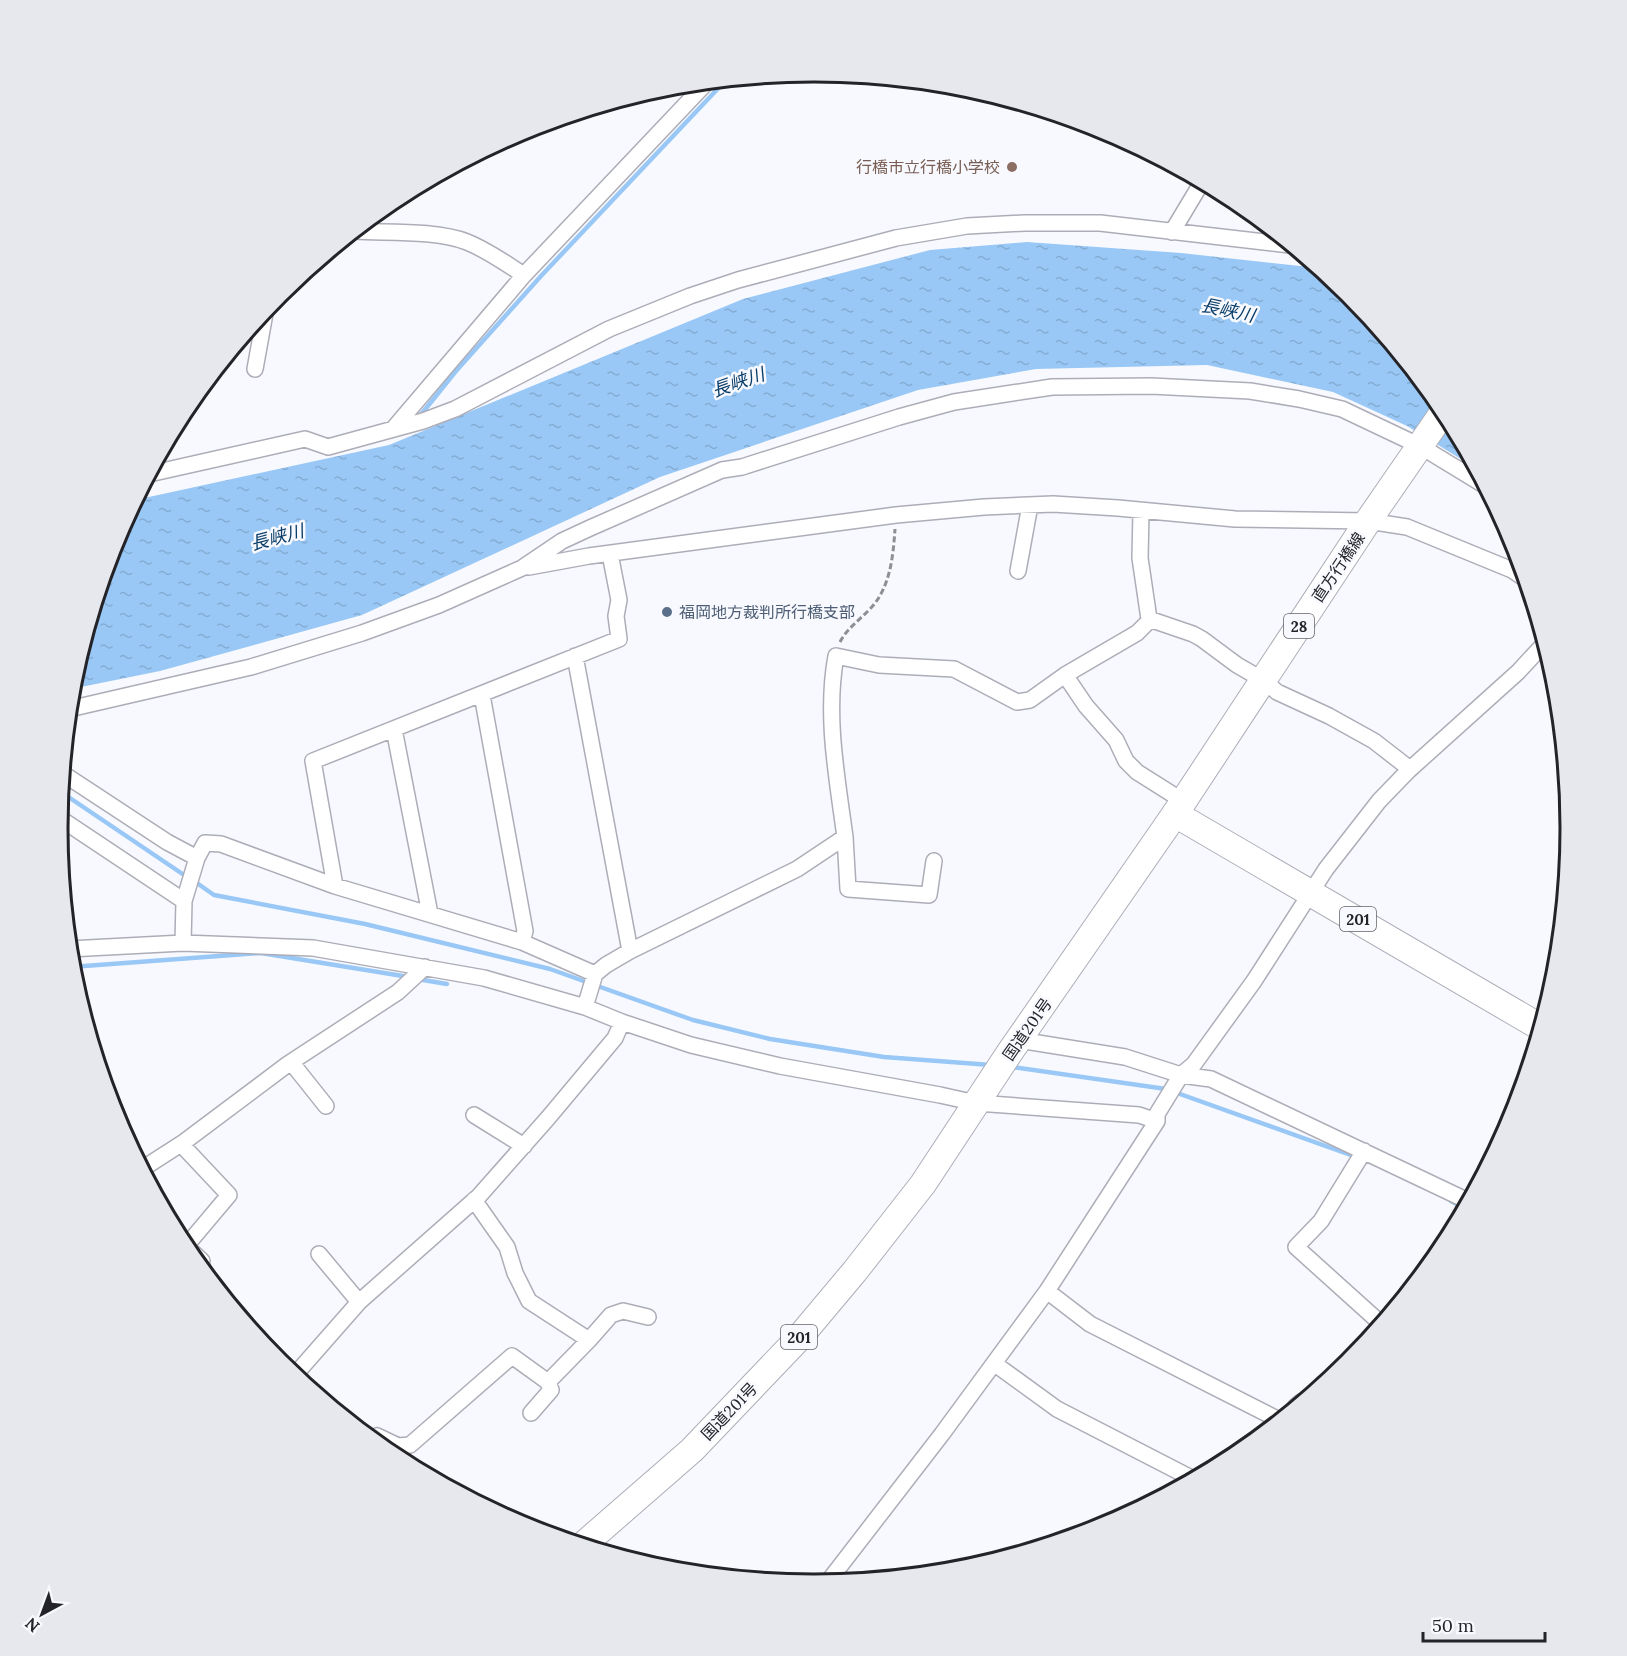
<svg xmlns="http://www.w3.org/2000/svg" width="1627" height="1656" viewBox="0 0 1627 1656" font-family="Lora,'Noto Sans JP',serif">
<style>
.water{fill:url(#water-ripples)}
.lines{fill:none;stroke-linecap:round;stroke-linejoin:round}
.stream{stroke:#99c8f6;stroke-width:4.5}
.minor-casing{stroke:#adadb8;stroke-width:18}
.primary-casing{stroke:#adadb8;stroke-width:28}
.trunk-casing{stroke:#adadb8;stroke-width:28}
.path{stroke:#8e8f94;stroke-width:3;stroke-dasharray:6 3;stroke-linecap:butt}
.minor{stroke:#fff;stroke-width:15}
.primary{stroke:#fff;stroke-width:26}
.trunk{stroke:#fff;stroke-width:26}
.education-dot{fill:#8d6e63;stroke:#f8f9fe;stroke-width:2}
.service-dot{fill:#5c6f8a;stroke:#f8f9fe;stroke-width:2}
.labels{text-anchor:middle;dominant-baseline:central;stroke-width:5;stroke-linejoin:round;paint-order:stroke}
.shield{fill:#f8f9fe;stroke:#636368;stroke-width:1.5}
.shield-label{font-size:15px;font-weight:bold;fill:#232328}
.education-label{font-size:16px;fill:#785e54;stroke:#f8f9fe;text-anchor:end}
.street-label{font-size:16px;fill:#232328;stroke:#f8f9fe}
.service-label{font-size:16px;fill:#4e5e75;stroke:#f8f9fe;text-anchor:start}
.water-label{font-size:18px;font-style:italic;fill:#093d68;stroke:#f8f9fe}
.rim{fill:none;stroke:#232328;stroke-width:3}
</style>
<defs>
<pattern id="water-ripples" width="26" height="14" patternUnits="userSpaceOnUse" patternTransform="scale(1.5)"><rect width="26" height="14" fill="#99c8f6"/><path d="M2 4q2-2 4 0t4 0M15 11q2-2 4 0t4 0" fill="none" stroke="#84acd3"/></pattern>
</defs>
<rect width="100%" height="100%" fill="#f8f9fe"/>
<path class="water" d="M1027,242L1181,253L1318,268L1349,293L1443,408L1474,467L1407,426L1333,392L1207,365L1036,369L918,390L660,477L362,615L160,671L71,689L72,680L115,538L135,500L389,445L743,299L930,250Z"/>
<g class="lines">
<path class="stream" d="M419,417L456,371L541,276L726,80
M61,792L187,877
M194,881L214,895L365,924L550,969L693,1020L770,1039L884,1057L991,1065
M71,967L261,953L409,977
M417,979L447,984
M1012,1067L1166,1089L1373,1163
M1451,1201L1464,1208"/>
<defs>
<path id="minor" d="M355,231C387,233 436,230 467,242C487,250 505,263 524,275
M1172,232L1202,182
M255,369L266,308
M393,429L524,275L707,82
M149,474L305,439L328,447L423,421L455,409L609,329L690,296L738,280L896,238L967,226L1024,223H1100L1290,245
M1141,511L1140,558L1149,619L1193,634L1202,639L1237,665L1263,680L1277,692L1329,716L1374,741L1410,769
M529,567L589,556L896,515L984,507L1053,504L1118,508L1235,519L1368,521L1407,527L1512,570L1524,578
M1018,571L1030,505
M575,656L630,951
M1065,675L1086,706L1116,740L1126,761L1137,772L1183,801
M482,695L525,931L522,942
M69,709L251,667L362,633L439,605L522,568L562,541L590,528L722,470L742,467L899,417L954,402L1052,387L1151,386L1250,391L1299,399L1342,409L1420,446L1484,485
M394,729L430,914
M62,773L167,842L197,858
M58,817L184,901
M845,837L848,889L929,895L934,861
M335,886L313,761L619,639L616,616L619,600L610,554
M183,943L184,901L197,858L205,843L221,844L335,886L522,942L595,974
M69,949L183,943L313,948L484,978L585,1007L622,1022L691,1045L780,1066L940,1095L976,1103L1139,1115L1157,1121
M585,1007L595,974L606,965L630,951L797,869L845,837C837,777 825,716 836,656L879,665L954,669L1017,702L1030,700L1065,675L1137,633L1150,620
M1019,1040L1125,1057L1181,1075L1211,1079L1468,1201
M291,1062L326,1106
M474,1115L524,1146
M181,1144L229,1195L186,1246L202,1261L198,1265
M1364,1151L1321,1221L1296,1247L1377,1320
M142,1169L184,1142L288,1064L398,992L425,967
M474,1200L507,1247L515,1273L529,1301L589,1340L611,1315L623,1311L648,1317
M319,1254L359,1302
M1047,1291L1090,1324L1279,1420
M995,1364L1057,1409L1193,1479
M294,1376L359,1302L479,1196L548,1118L615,1038L622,1022
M1295,1407L1301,1402
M531,1413L551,1390L548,1382L589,1340
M373,1440L377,1436L398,1446L410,1445L512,1356L548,1382
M827,1583L942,1434L1047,1291L1157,1121V1114L1181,1075L1194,1064L1254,981L1326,869L1379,801L1408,771L1518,672L1544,644"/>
<path id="primary" d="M1175,814L1368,521L1444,411"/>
<path id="trunk" d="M583,1545L692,1450L798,1339L855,1271L923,1184L1010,1052L1175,814L1540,1027"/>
</defs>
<use href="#minor" class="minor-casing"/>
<use href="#primary" class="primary-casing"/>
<use href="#trunk" class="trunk-casing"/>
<path class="path" d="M840,642C846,630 858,621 868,611C890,590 893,558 895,529"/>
<use href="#minor" class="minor"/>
<use href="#primary" class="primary"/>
<use href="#trunk" class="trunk"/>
</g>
<circle class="education-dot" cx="1012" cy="167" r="6"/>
<circle class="service-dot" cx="667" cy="612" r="6"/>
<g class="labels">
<g class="shield">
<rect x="1284" y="614" width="30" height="24" rx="4.5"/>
<rect x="1340" y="907" width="36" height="24" rx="4.5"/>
<rect x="781" y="1325" width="36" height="24" rx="4.5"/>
</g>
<g class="shield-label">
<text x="1299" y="626">28</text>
<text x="1358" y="919">201</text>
<text x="799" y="1337">201</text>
</g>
<g class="education-label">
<text x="1000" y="167">行橋市立行橋小学校</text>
</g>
<g class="street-label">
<text transform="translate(1338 567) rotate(-56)">直方行橋線</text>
<text transform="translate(1027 1029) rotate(-55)">国道201号</text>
<text transform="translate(729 1411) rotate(-46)">国道201号</text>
</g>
<g class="service-label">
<text x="679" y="612">福岡地方裁判所行橋支部</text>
</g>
<g class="water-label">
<text transform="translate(1228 310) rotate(12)">長峡川</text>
<text transform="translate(738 382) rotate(-19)">長峡川</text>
<text transform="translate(277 537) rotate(-15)">長峡川</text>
</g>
</g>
<path d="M0 0H1627V1656H0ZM68 828a746 746 0 1 1 1492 0a746 746 0 1 1-1492 0Z" fill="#e7e8ed" fill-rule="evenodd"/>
<path class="rim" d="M68 828a746 746 0 1 1 1492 0a746 746 0 1 1-1492 0Z"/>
<g transform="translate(42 1614) rotate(221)" stroke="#f8f9fe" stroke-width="4.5" paint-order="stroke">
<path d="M0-4.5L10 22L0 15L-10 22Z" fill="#232328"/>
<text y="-9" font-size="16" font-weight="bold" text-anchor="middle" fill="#232328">N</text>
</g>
<path d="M1423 1632v9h122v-9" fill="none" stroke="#232328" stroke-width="3"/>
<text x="1432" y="1632" font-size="18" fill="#232328" stroke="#f8f9fe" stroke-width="4.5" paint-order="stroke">50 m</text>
</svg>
